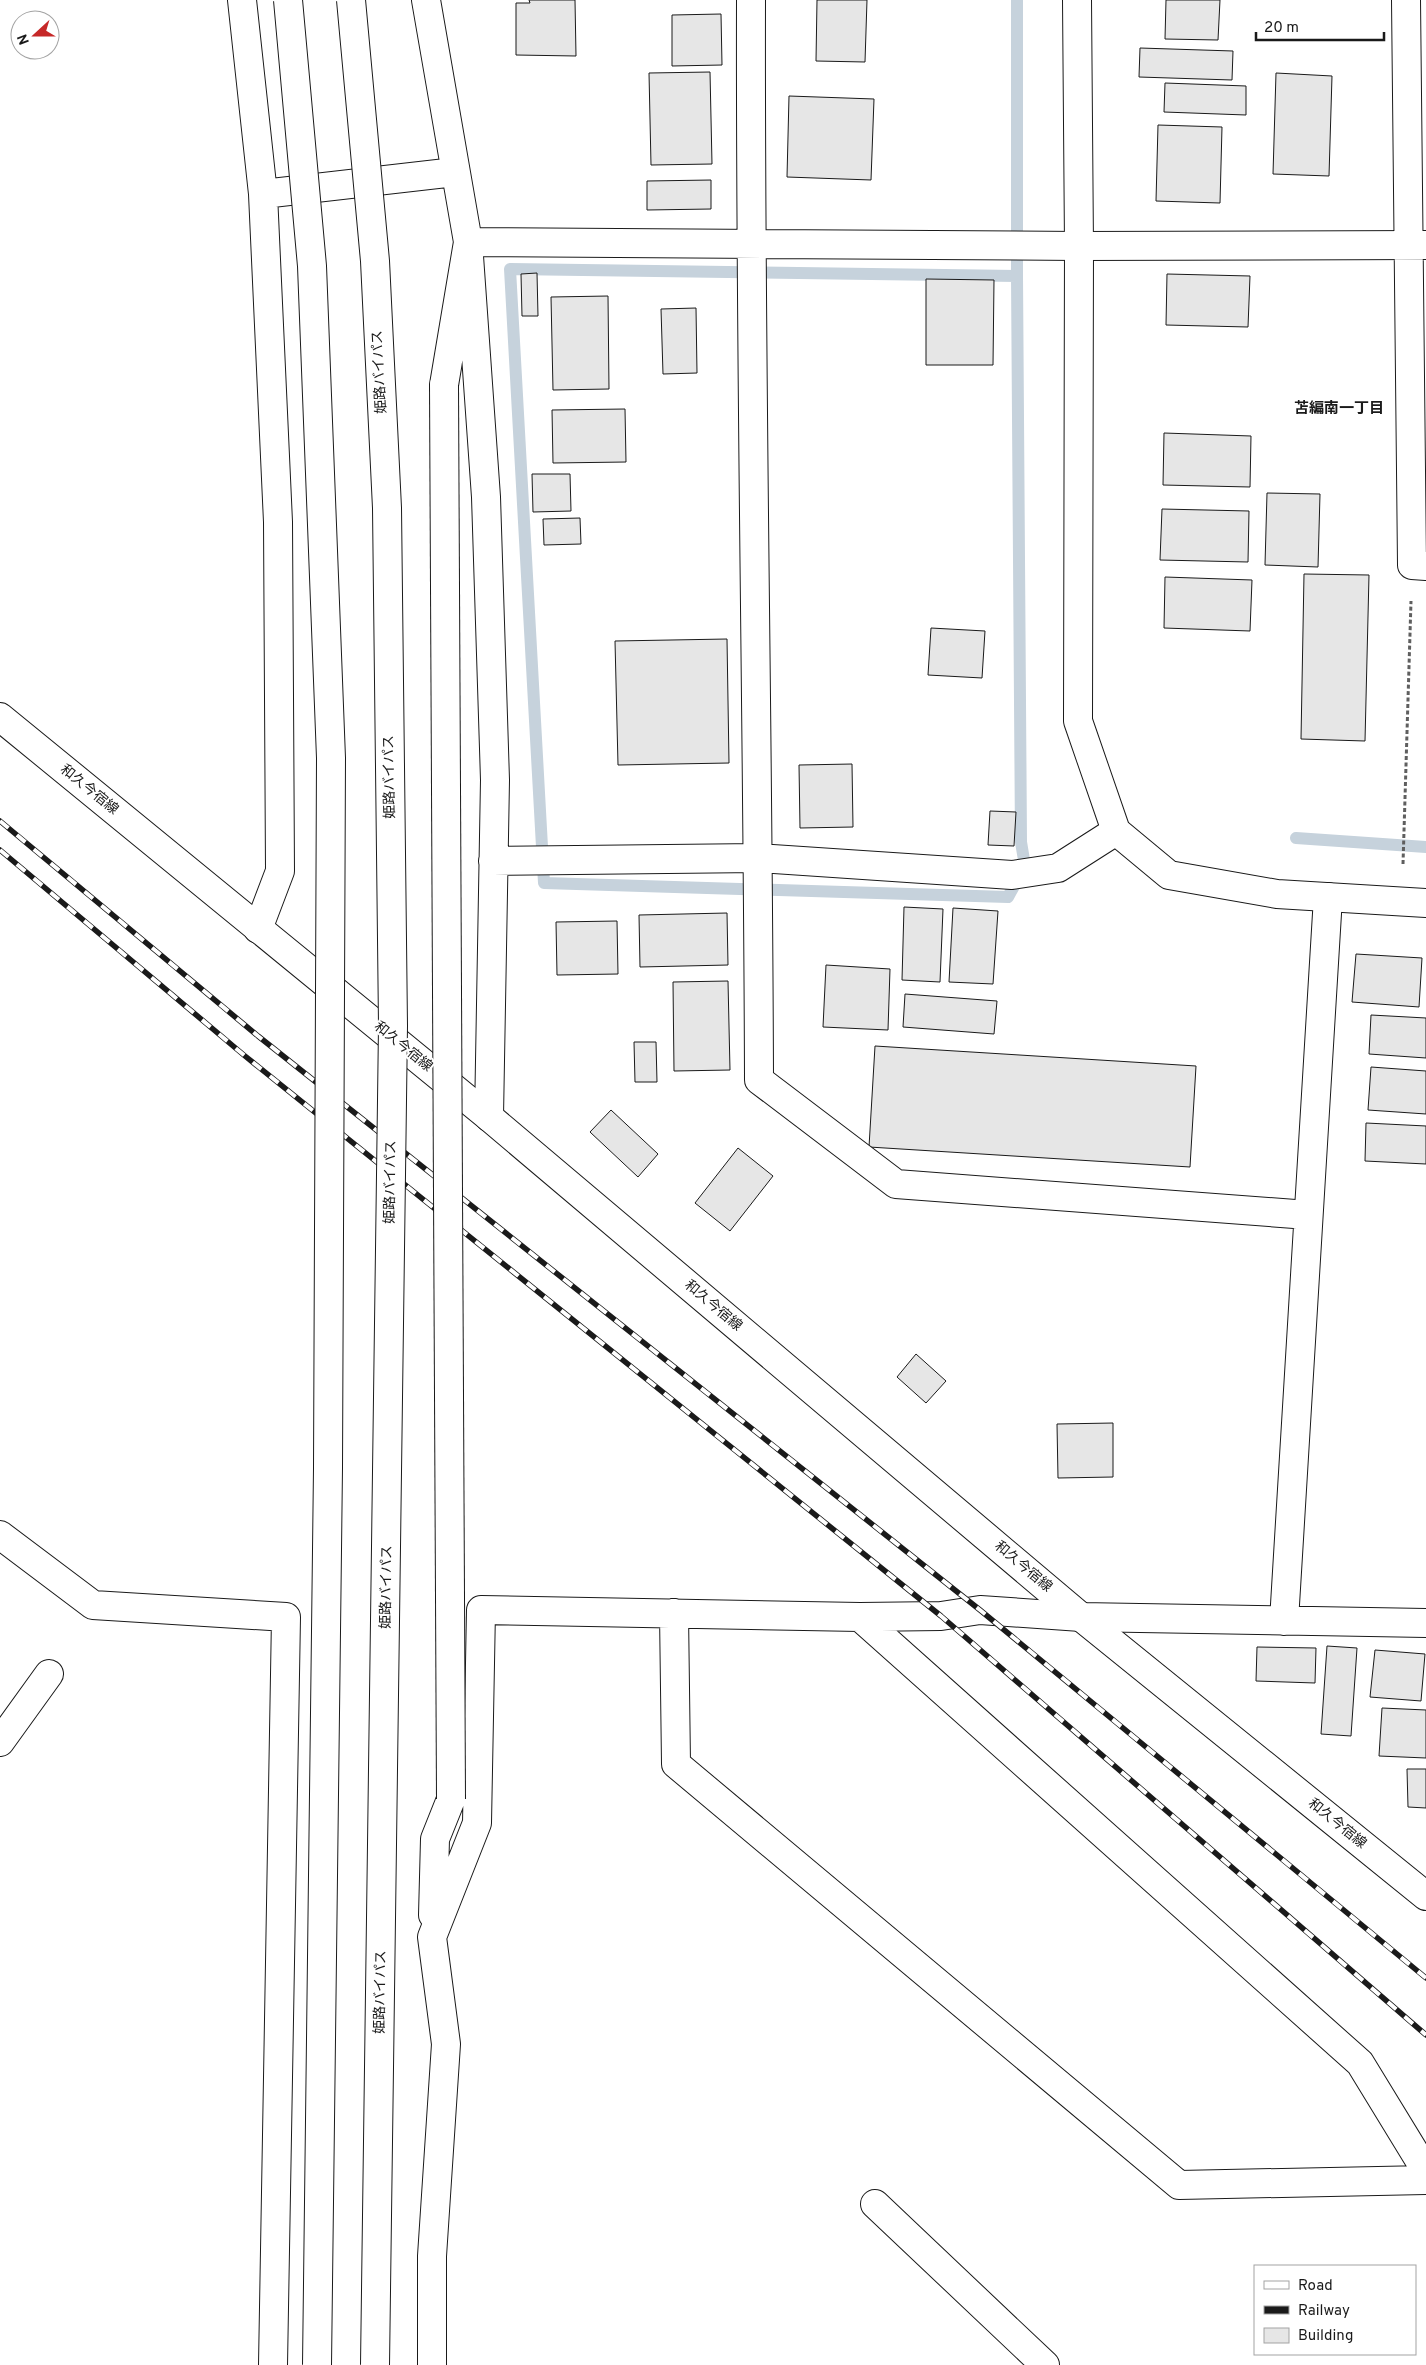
<svg xmlns="http://www.w3.org/2000/svg" width="1426" height="2365" viewBox="0 0 1426 2365" font-family="Overpass,'Noto Sans JP',sans-serif">
<style>
.lines{fill:none;stroke-linecap:round;stroke-linejoin:round}
.stream{stroke:#c6d2dc;stroke-width:12}
.building{fill:#e6e6e6;stroke:#1a1a1a}
.street-casing{stroke:#1a1a1a;stroke-width:30}
.secondary-casing{stroke:#1a1a1a;stroke-width:30}
.path{stroke:#5f5f5f;stroke-width:3;stroke-dasharray:4 2.5;stroke-linecap:butt}
.street{stroke:#fff;stroke-width:28}
.secondary{stroke:#fff;stroke-width:28}
.rail-casing{stroke:#1a1a1a;stroke-width:5.5}
.rail{stroke:#fff;stroke-width:4;stroke-dasharray:11;stroke-linecap:butt}
.street-bridge-casing{stroke:#1a1a1a;stroke-width:30;stroke-linecap:butt}
.highway-bridge-casing{stroke:#1a1a1a;stroke-width:30;stroke-linecap:butt}
.street-bridge{stroke:#fff;stroke-width:28}
.highway-bridge{stroke:#fff;stroke-width:28}
.labels{text-anchor:middle;dominant-baseline:central;stroke-width:4;stroke-linejoin:round;paint-order:stroke}
.street-label{font-size:14px;fill:#1a1a1a;stroke:#fff}
.neighbourhood-label{font-size:15px;font-weight:bold;fill:#1a1a1a;stroke:#fff}
</style>
<rect width="100%" height="100%" fill="#fff"/>
<g class="lines">
<path class="stream" d="M1017,276L510,269L544,883L1008,897L1025,866L1021,842L1017,276V0
M1296,838L1426,847"/>
</g>
<path class="building" d="M529,0H575L576,56L516,55V3H530Z
M817,0H867L865,62L816,61Z
M1166,0H1220L1218,40L1165,39Z
M721,14L722,65L672,66V15Z
M1140,48L1233,51L1232,80L1139,77Z
M710,72L712,164L651,165L649,73Z
M1276,73L1332,76L1329,176L1273,174Z
M1165,83L1246,86V115L1164,112Z
M789,96L874,99L871,180L787,177Z
M1158,125L1222,127L1220,203L1156,201Z
M711,180V209L647,210V181Z
M537,273L538,316H522L521,274Z
M1167,274L1250,276L1248,327L1166,325Z
M926,279L994,280L993,365H926Z
M608,296L609,389L553,390L551,297Z
M696,308L697,373L663,374L661,309Z
M625,409L626,462L553,463L552,410Z
M1164,433L1251,436L1250,487L1163,485Z
M532,474H570L571,511L533,512Z
M1267,493L1320,494L1318,567L1265,565Z
M1162,509L1249,511L1248,562L1160,560Z
M580,518L581,544L544,545L543,519Z
M1304,574L1369,575L1365,741L1301,739Z
M1165,577L1252,580L1250,631L1164,628Z
M931,628L985,631L982,678L928,675Z
M727,639L729,763L618,765L615,641Z
M852,764L853,827L800,828L799,765Z
M990,811L1016,812L1014,846L988,845Z
M904,907L943,909L940,982L902,980Z
M953,908L998,911L993,984L949,982Z
M727,913L728,965L640,967L639,915Z
M617,921L618,974L557,975L556,922Z
M1356,954L1422,958L1419,1007L1352,1002Z
M826,965L890,969L888,1030L823,1027Z
M728,981L730,1070L674,1071L673,982Z
M905,994L997,1001L994,1034L903,1027Z
M1371,1015L1426,1018V1058L1369,1054Z
M634,1042H656L657,1082H635Z
M875,1046L1196,1066L1190,1167L869,1147Z
M1371,1067L1426,1071V1114L1368,1110Z
M611,1110L658,1154L638,1177L590,1132Z
M1366,1123L1426,1126V1164L1365,1161Z
M738,1148L773,1176L730,1231L695,1203Z
M916,1354L946,1381L926,1403L897,1377Z
M1113,1423V1477L1058,1478L1057,1424Z
M1327,1646L1357,1648L1351,1736L1321,1734Z
M1257,1647L1316,1648L1315,1683L1256,1681Z
M1375,1650L1425,1654L1421,1701L1370,1697Z
M1382,1708L1426,1710V1758L1379,1756Z
M1407,1769H1426V1808L1408,1807Z"/>
<g class="lines">
<defs>
<path id="street" d="M242,0L263,194L278,522L280,871L258,929
M426,0L468,242L486,497L495,780L489,1117
M751,0C750,360 758,720 759,1080L896,1184L1308,1215
M1406,0L1412,565L1426,566
M263,194L455,172
M444,385L468,242L1079,246L1426,245
M493,861L758,858L1012,875L1058,868L1116,831
M0,1535L93,1605L286,1617L273,2365
M674,1613L676,1764L1179,2185L1426,2180
M860,1617L1360,2063L1426,2171
M1284,1621L1328,897
M0,1742L49,1674
M433,1915L435,1839L451,1799
M875,2204L1045,2365
M432,2365V2256L446,2044L432,1937L477,1823L481,1610L860,1617L941,1616L980,1610L1081,1617L1426,1623"/>
<path id="secondary" d="M1077,0L1079,246L1078,721L1116,831L1169,875L1277,894L1426,903
M0,717L489,1117L1081,1617L1426,1896"/>
</defs>
<use href="#street" class="street-casing"/>
<use href="#secondary" class="secondary-casing"/>
<path class="path" d="M1403,864L1411,601"/>
<use href="#street" class="street"/>
<use href="#secondary" class="secondary"/>
<defs>
<path id="rail" d="M0,821L258,1036L980,1610L1426,1978
M0,850L245,1056L941,1616L1426,2035"/>
</defs>
<use href="#rail" class="rail-casing"/>
<use href="#rail" class="rail"/>
<defs>
<path id="street-bridge" d="M444,385L451,1799"/>
<path id="highway-bridge" d="M288,0L312,266L331,758L328,1468L317,2365
M351,0L375,261L387,508L393,1026L375,2365"/>
</defs>
<use href="#street-bridge" class="street-bridge-casing"/>
<use href="#highway-bridge" class="highway-bridge-casing"/>
<use href="#street-bridge" class="street-bridge"/>
<use href="#highway-bridge" class="highway-bridge"/>
</g>
<g class="labels">
<g class="street-label">
<text transform="translate(380 372) rotate(-93)">姫路バイパス</text>
<text transform="translate(390 777) rotate(-91)">姫路バイパス</text>
<text transform="translate(89 790) rotate(39)">和久今宿線</text>
<text transform="translate(403 1047) rotate(39)">和久今宿線</text>
<text transform="translate(391 1182) rotate(-89)">姫路バイパス</text>
<text transform="translate(713 1306) rotate(40)">和久今宿線</text>
<text transform="translate(1023 1567) rotate(40)">和久今宿線</text>
<text transform="translate(387 1587) rotate(-89)">姫路バイパス</text>
<text transform="translate(1337 1824) rotate(39)">和久今宿線</text>
<text transform="translate(381 1992) rotate(-89)">姫路バイパス</text>
</g>
<g class="neighbourhood-label">
<text x="1339" y="409">苫編南一丁目</text>
</g>
</g>
<rect x="1254" y="2265" width="162" height="90" fill="#ffffff" stroke="#a3a3a3"/>
<rect x="1264" y="2281" width="25" height="8" fill="#ffffff" stroke="#a3a3a3"/>
<text x="1298" y="2290" font-size="15" fill="#1a1a1a">Road</text>
<rect x="1264" y="2306" width="25" height="8" fill="#1a1a1a" stroke="#a3a3a3"/>
<text x="1298" y="2315" font-size="15" fill="#1a1a1a">Railway</text>
<rect x="1264" y="2328" width="25" height="15" fill="#e6e6e6" stroke="#a3a3a3"/>
<text x="1298" y="2340" font-size="15" fill="#1a1a1a">Building</text>
<g transform="translate(35 35) rotate(249)"><circle r="24" fill="#ffffff" stroke="#a3a3a3"/>
<path d="M0-4L9 19L0 12L-9 19Z" fill="#c62828"/>
<text y="-8" font-size="14" font-weight="bold" text-anchor="middle" fill="#1a1a1a">N</text>
</g>
<path d="M1256 32v8h128v-8" fill="none" stroke="#1a1a1a" stroke-width="2.5"/>
<text x="1264" y="32" font-size="15" fill="#1a1a1a" stroke="#ffffff" stroke-width="4" paint-order="stroke">20 m</text>
</svg>
